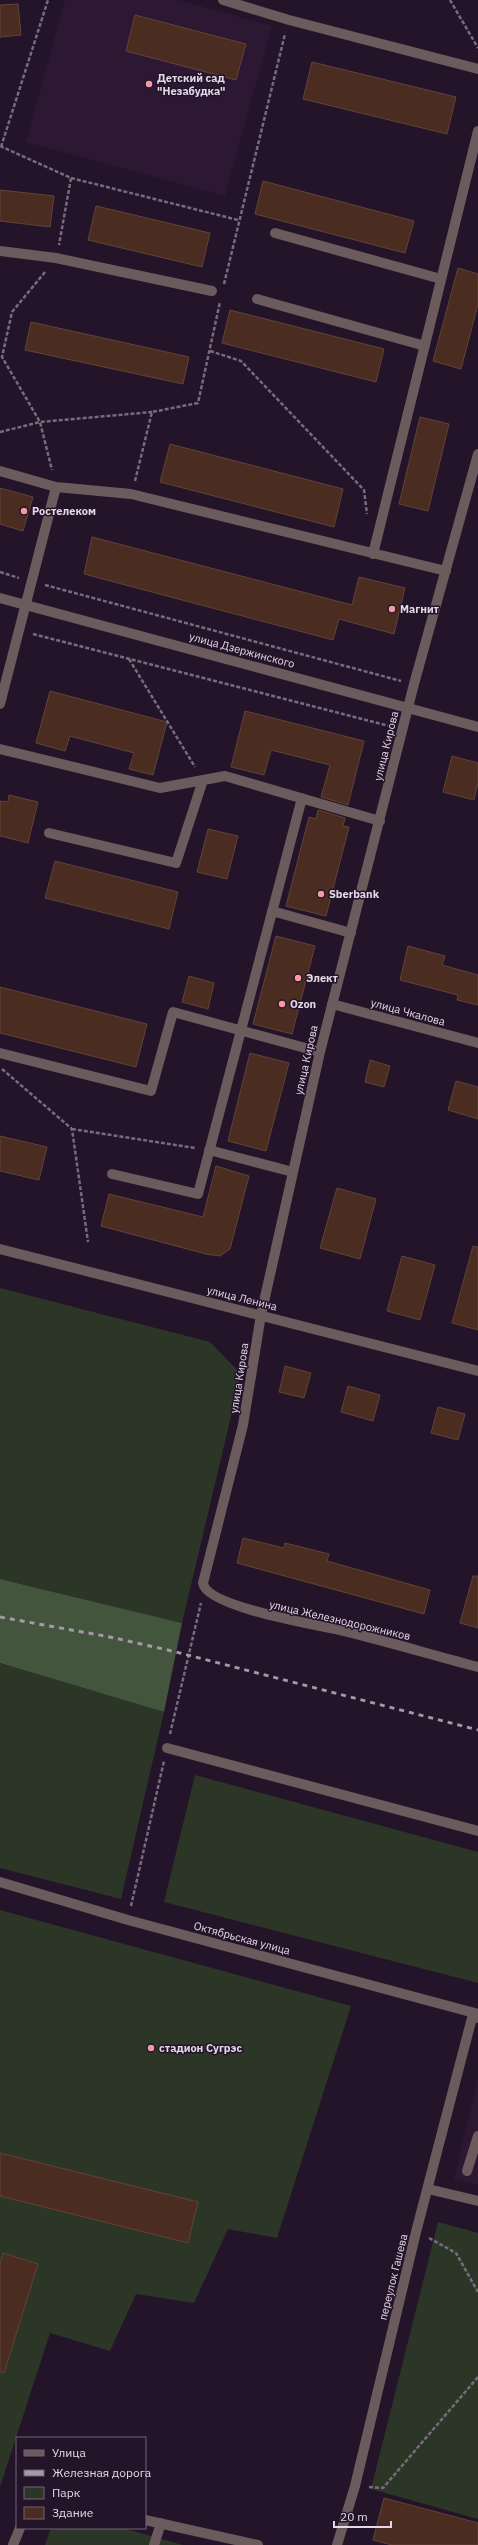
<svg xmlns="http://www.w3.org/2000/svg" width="478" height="2545" viewBox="0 0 478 2545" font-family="'IBM Plex Sans',sans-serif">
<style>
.built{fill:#2d1834}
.green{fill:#2c3627}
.forest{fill:#43553c}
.building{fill:#4a2c21;stroke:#624337}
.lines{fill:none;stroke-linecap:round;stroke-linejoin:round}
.path{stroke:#786b7e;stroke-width:2.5;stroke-dasharray:4 2;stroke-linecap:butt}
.minor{stroke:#6b5b5d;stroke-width:10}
.rail{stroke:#a598a9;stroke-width:3;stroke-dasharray:5 5;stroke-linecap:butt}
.poi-dot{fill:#f39aa7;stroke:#24142a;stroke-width:1.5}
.labels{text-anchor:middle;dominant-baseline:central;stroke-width:3;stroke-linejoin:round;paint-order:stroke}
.poi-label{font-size:11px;font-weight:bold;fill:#e3d8e7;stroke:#24142a;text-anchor:start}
.street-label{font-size:11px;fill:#e3d8e7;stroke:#24142a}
</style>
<rect width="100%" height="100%" fill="#24142a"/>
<path class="built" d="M65,0H178L272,26L225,196L26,142Z
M478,2077V2185L454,2179Z"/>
<path class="green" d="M0,1288L210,1342L241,1374L182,1623L0,1579Z
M0,1663L164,1712L121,1899L0,1868Z
M195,1775L478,1852V1983L164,1902Z
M0,1910L351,2006L277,2238L228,2229L194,2303L136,2294L110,2351L50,2333L0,2487V2196L187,2243L0,2153Z
M438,2222L478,2233V2519L371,2489Z
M51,2528H123L183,2545H45Z"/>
<path class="forest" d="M0,1579L182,1623L164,1712L0,1663Z"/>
<path class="building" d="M18,4L21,35L0,37V5Z
M135,15L246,44L236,80L126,51Z
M312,62L456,97L447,134L303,99Z
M263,181L414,221L405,253L255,214Z
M0,190L54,196L50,227L0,221Z
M96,206L210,233L202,267L88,240Z
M458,268L478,274V304L461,369L433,361Z
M230,310L384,349L376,382L222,343Z
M31,322L189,357L183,384L25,350Z
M420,417L449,424L428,511L399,504Z
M170,444L343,489L334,527L160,482Z
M0,488L33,497L23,531L0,524Z
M92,537L352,605L359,577L405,588L394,634L339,619L333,640L84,574Z
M50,691L167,722L153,775L129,769L134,753L70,736L65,751L36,743Z
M245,711L364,741L348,805L321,797L330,765L271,750L264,775L231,767Z
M452,756L478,763V783L474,800L443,792Z
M9,795L38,802L28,843L0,836V801L8,802Z
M318,810L345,818L343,826L349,827L326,916L286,906L309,817L316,819Z
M208,829L238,836L227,879L197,872Z
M55,861L178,892L169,929L45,898Z
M276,936L315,946L292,1034L253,1024Z
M408,946L445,956L442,965L478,975V1005L457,1000L458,995L400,980Z
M189,976L214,983L208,1009L182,1002Z
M0,987L147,1024L136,1067L0,1033Z
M250,1053L289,1063L266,1151L228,1141Z
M370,1060L390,1066L384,1087L365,1082Z
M456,1081L478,1087V1119L448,1110Z
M0,1136L47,1147L39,1180L0,1171Z
M216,1166L249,1176L230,1249L220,1256L206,1254L101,1226L109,1194L203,1217Z
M337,1188L376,1199L360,1259L320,1248Z
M473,1246L478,1247V1330L452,1323Z
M402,1256L435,1265L420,1320L387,1311Z
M285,1366L311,1373L304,1398L279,1392Z
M348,1386L380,1395L373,1421L341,1412Z
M438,1407L465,1414L458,1440L431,1433Z
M243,1538L284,1548L285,1543L329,1554L327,1561L430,1590L424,1614L237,1563Z
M473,1576H478V1628L460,1623Z
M0,2153L198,2202L188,2243L0,2196Z
M3,2253L38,2264L4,2373L0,2372V2264Z
M384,2498L478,2523V2545H392L373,2540Z"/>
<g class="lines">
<path class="path" d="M450,0L478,48
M0,146L71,178L59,245
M1,147L48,0
M71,178L238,220
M45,272L12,312L2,357L40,422L52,470
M224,284L285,34
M210,351L241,361L364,490L367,514
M0,432L40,422L152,412
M135,481L152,412L198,403L220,302
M0,572L19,578
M45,585L401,681
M33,634L389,726
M129,659L195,767
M2,1069L72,1129L88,1242
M72,1129L195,1148
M170,1734L201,1603
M131,1906L164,1761
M429,2238L456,2253L478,2292
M369,2487L383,2488L478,2377"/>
<path class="minor" d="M223,0L289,20L478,69
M275,233L441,279
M0,251L56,258L212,291
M257,299L425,346
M478,454L414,684L320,1052L261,1315L243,1425L203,1583C206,1607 318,1625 340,1630C386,1641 432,1655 478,1667
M0,471L56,487L131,494L446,571
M373,554L478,131
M0,598L478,727
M0,704L56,487
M0,749L160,788L225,776L380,821
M49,833L176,863L203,780
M272,911L351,933
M332,1004L478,1043
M0,1053L151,1091L173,1012L320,1052
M209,1150L293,1172
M112,1174L198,1194L302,798
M0,1249L478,1371
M167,1748L478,1831
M0,1882L128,1920L478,2014
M467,2171L478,2136
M428,2189L478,2201
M145,2520L258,2545
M13,2545L20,2528
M154,2545L161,2523
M337,2545L355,2486L416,2232L473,2014L478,2018"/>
<path class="rail" d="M0,1617L110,1637L172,1651L478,1730"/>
</g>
<g class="poi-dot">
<circle cx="149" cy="84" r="4"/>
<circle cx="24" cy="511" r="4"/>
<circle cx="392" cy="609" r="4"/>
<circle cx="321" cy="894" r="4"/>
<circle cx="298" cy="978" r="4"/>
<circle cx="282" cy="1004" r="4"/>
<circle cx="151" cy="2048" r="4"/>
</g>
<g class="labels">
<g class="poi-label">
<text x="157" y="78">Детский сад<tspan x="157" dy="13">"Незабудка"</tspan></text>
<text x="32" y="511">Ростелеком</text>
<text x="400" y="609">Магнит</text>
<text x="329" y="894">Sberbank</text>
<text x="306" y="978">Элект</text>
<text x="290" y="1004">Ozon</text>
<text x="159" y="2048">стадион Сугрэс</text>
</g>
<g class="street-label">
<text transform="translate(242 650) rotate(15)">улица Дзержинского</text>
<text transform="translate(386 746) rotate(-76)">улица Кирова</text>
<text transform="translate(408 1012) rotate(15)">улица Чкалова</text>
<text transform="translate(306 1060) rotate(-77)">улица Кирова</text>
<text transform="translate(242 1298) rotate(14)">улица Ленина</text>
<text transform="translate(239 1378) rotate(-81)">улица Кирова</text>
<text transform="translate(340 1620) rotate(13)">улица Железнодорожников</text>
<text transform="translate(242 1938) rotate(15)">Октябрьская улица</text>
<text transform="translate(393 2277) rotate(-76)">переулок Гашева</text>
</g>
</g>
<rect x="16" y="2437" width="130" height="92" fill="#24142a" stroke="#706276"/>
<rect x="24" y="2450" width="20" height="6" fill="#6b5b5d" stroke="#706276"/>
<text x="52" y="2457" font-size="12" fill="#e3d8e7">Улица</text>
<rect x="24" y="2470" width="20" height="6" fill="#a598a9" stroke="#706276"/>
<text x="52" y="2477" font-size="12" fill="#e3d8e7">Железная дорога</text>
<rect x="24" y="2487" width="20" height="12" fill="#2c3627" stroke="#706276"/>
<text x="52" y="2497" font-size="12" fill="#e3d8e7">Парк</text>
<rect x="24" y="2507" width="20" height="12" fill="#4a2c21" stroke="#706276"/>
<text x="52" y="2517" font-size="12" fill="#e3d8e7">Здание</text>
<path d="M334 2521v6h57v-6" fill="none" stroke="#e3d8e7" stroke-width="2"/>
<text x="340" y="2521" font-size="12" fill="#e3d8e7" stroke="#24142a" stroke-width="3" paint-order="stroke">20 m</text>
</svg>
